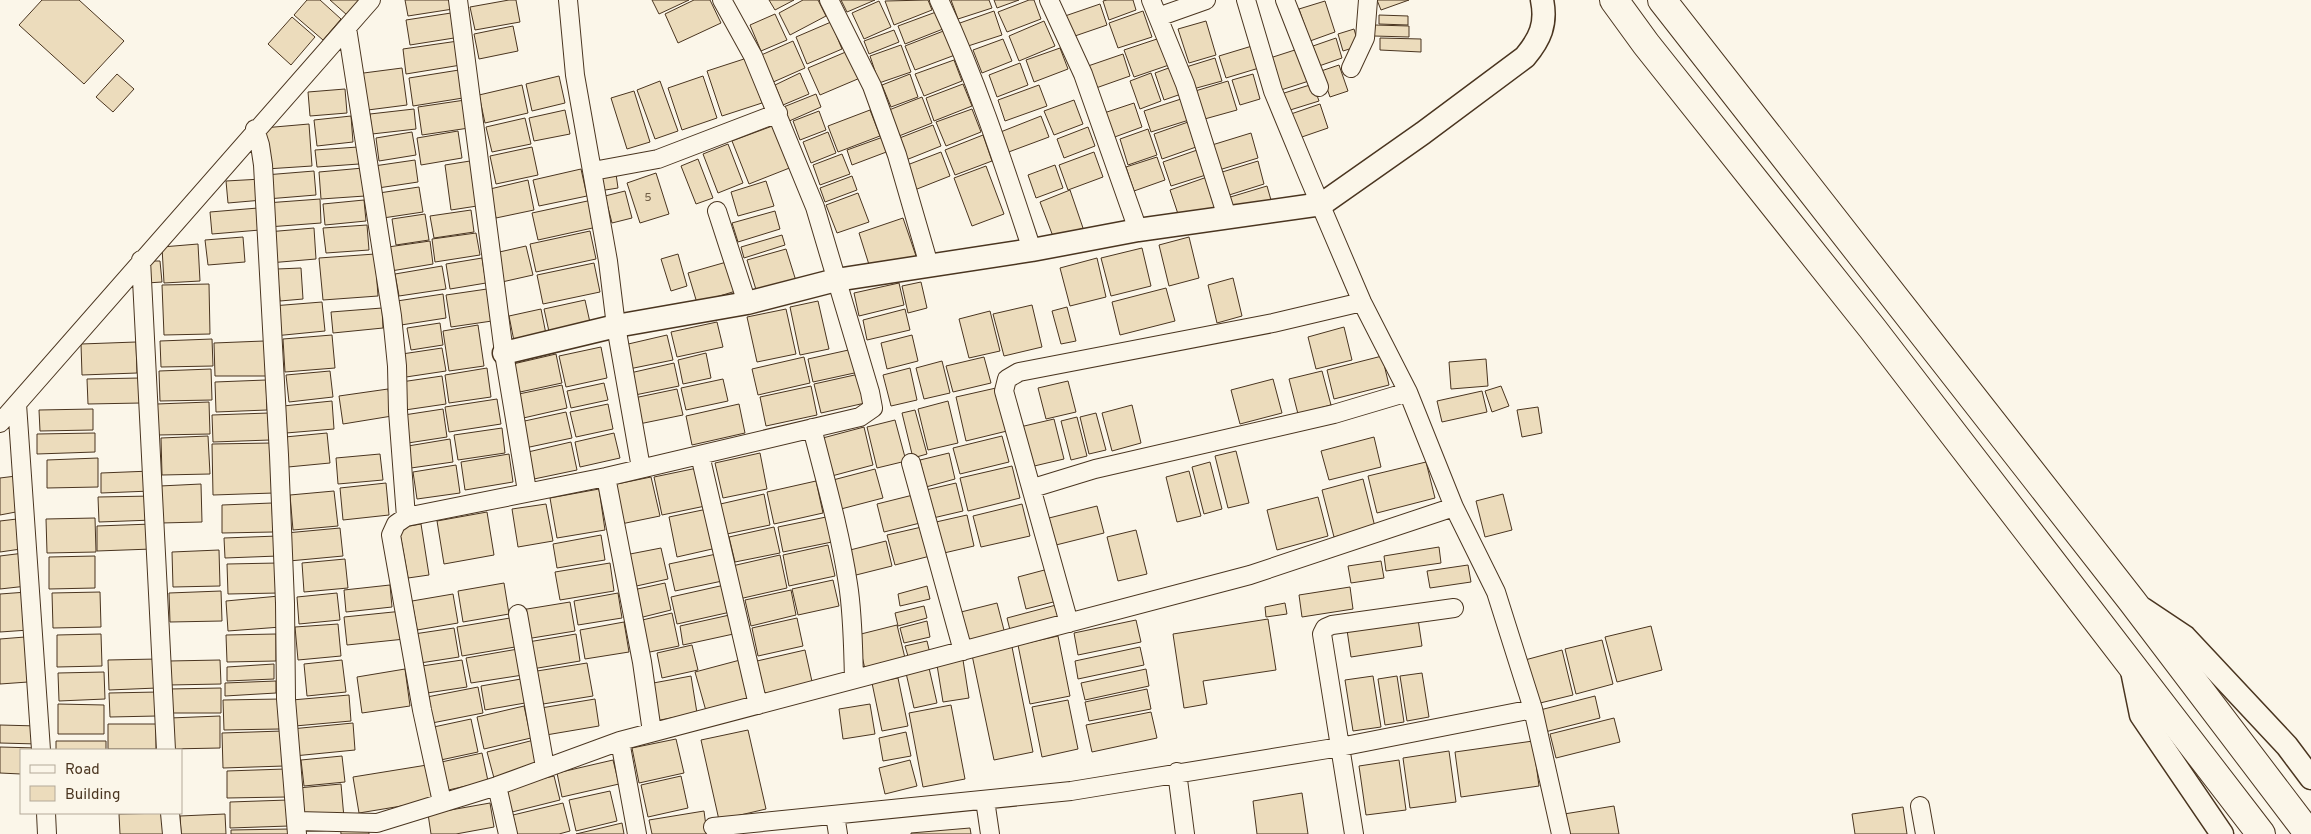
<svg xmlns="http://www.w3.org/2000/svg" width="2311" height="834" viewBox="0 0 2311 834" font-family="Overpass,sans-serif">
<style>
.building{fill:#ecdcbc;stroke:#4a3520}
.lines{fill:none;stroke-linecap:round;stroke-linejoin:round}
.minor-casing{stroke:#4a3520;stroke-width:20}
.tertiary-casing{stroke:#4a3520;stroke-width:25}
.trunk-casing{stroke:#4a3520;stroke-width:30}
.minor{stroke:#fbf6e9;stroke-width:18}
.tertiary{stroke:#fbf6e9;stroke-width:22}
.trunk{stroke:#fbf6e9;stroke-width:28}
.labels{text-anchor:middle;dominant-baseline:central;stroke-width:4;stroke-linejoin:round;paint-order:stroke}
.number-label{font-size:12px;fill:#725f47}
</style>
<rect width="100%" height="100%" fill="#fbf6e9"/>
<path class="building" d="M42,0H79L124,41L84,84L19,25Z
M307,0H320L341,19L323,40L294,15Z
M330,0H361L347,15Z
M405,0H452L453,9L408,16Z
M509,0H516L520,22L475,30L470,7Z
M652,0H689L659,14Z
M694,0H710L721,23L678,43L665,14Z
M769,0H794L775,10Z
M803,0H818L826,16L790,35L779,13Z
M841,0H875L847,12Z
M928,0L932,10L894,25L885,1Z
M951,0H989L992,8L958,19Z
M994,0H1019L997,8Z
M1029,0H1034L1041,19L1007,32L998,12Z
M1107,0H1133L1136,10L1109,20L1103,1Z
M1377,0H1409L1381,10Z
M879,1L891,27L864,39L852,13Z
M1325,1L1335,32L1310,41L1299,9Z
M1100,4L1107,25L1072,37L1065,16Z
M994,11L1002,35L965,47L957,24Z
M1143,11L1152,37L1118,48L1109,23Z
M936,12L943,29L905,44L898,26Z
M451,13L454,38L410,45L406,20Z
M775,14L787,40L761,51L750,25Z
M1379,15L1408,16V25L1379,24Z
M292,17L315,37L291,65L268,44Z
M1044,21L1055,46L1019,61L1009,36Z
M1206,21L1216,55L1189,63L1178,29Z
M831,22L842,49L807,64L796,37Z
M1375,25L1409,26V37L1374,36Z
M513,26L518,51L479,59L474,34Z
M1354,29L1359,46L1343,51L1338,34Z
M894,30L899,42L869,54L864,41Z
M946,30L955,55L915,70L905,46Z
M1160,38L1169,65L1134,77L1124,50Z
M1336,38L1342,58L1319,66L1313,46Z
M1380,38L1421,39V52L1380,50Z
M1003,39L1012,61L982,73L973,50Z
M458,41L461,65L406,74L403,49Z
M793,41L805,68L771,83L759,56Z
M901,45L911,72L879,83L870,56Z
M1252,46L1259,68L1226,78L1219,56Z
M1060,48L1068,69L1034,82L1026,60Z
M1301,48L1312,80L1281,90L1270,58Z
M848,51L860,78L820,95L808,68Z
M1123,54L1130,76L1096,88L1088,66Z
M747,58L762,103L722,116L707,71Z
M1215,58L1222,81L1193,89L1186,67Z
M954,60L962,81L924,96L915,74Z
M1020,63L1028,85L997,97L989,75Z
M1339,65L1348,91L1330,97L1321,71Z
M1174,66L1184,93L1164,100L1155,73Z
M402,68L407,105L360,111L356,74Z
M459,70L463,98L413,106L409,78Z
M800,73L809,94L783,105L775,85Z
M1151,73L1161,101L1140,109L1130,81Z
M117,74L134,89L113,112L96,97Z
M910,74L918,97L891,107L882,85Z
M1253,74L1260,99L1240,105L1232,80Z
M559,76L565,103L532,111L526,84Z
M703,76L717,118L682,130L668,88Z
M660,81L678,131L655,139L637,90Z
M1228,81L1237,110L1201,120L1192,92Z
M963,84L972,106L934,121L926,98Z
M1313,84L1319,101L1287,111L1281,94Z
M522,85L528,113L485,123L479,95Z
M1039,85L1047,106L1005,121L998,100Z
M345,89L347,113L310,116L308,92Z
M634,91L650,142L627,149L611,98Z
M816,94L821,107L787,122L781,108Z
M922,97L932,123L899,136L889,110Z
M1181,99L1189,120L1151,132L1144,111Z
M465,100L469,128L422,135L418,107Z
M1074,100L1083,124L1054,135L1044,111Z
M1134,103L1142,127L1112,138L1104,113Z
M1320,104L1328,128L1296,139L1288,115Z
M414,109L416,129L372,134L370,114Z
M972,109L981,132L946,146L936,122Z
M565,110L570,134L534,141L529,118Z
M870,110L880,136L838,152L828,126Z
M819,111L826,130L800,140L793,121Z
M351,116L353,142L317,146L314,120Z
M1041,116L1049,137L1006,153L998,133Z
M525,118L531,144L492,152L486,127Z
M1191,121L1199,146L1162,159L1154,134Z
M309,124L312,166L266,169L263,128Z
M775,125L792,167L749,184L732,141Z
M933,125L941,146L906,160L897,139Z
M1088,127L1095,146L1064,158L1057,139Z
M1148,129L1157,155L1128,165L1120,139Z
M458,131L462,158L421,165L417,138Z
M412,132L416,155L379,161L376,138Z
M828,132L836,153L811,163L803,142Z
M1251,133L1258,158L1219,170L1212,145Z
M983,135L992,161L955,175L945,150Z
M883,137L889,151L852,165L847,150Z
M728,144L743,183L718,193L703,154Z
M358,147L359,164L317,167L315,150Z
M532,147L538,175L496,184L490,156Z
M1200,149L1209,174L1171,186L1163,162Z
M941,152L950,176L912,191L902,167Z
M1094,152L1103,177L1068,190L1059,165Z
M842,154L850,174L820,185L813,165Z
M1157,157L1165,180L1134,191L1126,167Z
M698,159L713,198L696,204L681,166Z
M415,160L418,182L378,188L374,166Z
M614,160L618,188L599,191L595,163Z
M470,161L477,206L451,210L445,165Z
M1258,161L1264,184L1226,196L1219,173Z
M1055,165L1063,188L1036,198L1028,175Z
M986,166L1004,214L972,226L954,178Z
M363,168L365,196L321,199L319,172Z
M581,169L587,196L539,206L533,180Z
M314,171L316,195L267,199L265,175Z
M656,173L669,214L640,223L627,183Z
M852,176L857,190L825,202L820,188Z
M1210,176L1221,207L1180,220L1170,190Z
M262,179L263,200L228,203L226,181Z
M528,180L534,210L496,218L490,189Z
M766,181L774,206L738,216L731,192Z
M1267,186L1271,200L1231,212L1227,198Z
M419,187L423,212L383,218L379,193Z
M1070,190L1083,228L1054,239L1040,202Z
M625,191L632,218L612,223L605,196Z
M858,193L869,222L837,233L826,205Z
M320,199L321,223L268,227L266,203Z
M364,200L366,221L325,225L323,204Z
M592,200L597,227L538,240L532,213Z
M258,208L260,230L212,234L210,212Z
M471,210L474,232L434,238L430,216Z
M775,211L780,229L738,242L732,223Z
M425,214L429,240L396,245L392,219Z
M903,218L916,256L871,271L859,233Z
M367,225L369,250L326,253L323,228Z
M314,228L316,259L269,263L267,232Z
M590,231L596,259L536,272L530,244Z
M476,233L480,255L435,262L432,239Z
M782,235L785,245L744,258L741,247Z
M243,237L245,262L208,265L205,240Z
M1189,237L1199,278L1169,286L1159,245Z
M430,241L433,264L391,271L388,247Z
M198,244L200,281L164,283L162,247Z
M526,246L533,275L502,282L495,253Z
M1142,248L1151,286L1111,296L1101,258Z
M786,249L796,281L757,293L747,260Z
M375,254L378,296L323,300L319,258Z
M678,254L687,286L671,291L661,259Z
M482,258L486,283L450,289L446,264Z
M1097,258L1106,297L1070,306L1060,268Z
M146,261H160L162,282L147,283Z
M730,261L739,290L697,303L688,273Z
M594,263L600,292L543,304L537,275Z
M442,266L446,289L399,296L395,274Z
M301,268L303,299L280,301L277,269Z
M1233,278L1242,316L1217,323L1208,285Z
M921,282L927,308L908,313L902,286Z
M899,283L904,305L859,316L854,293Z
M209,284L210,334L164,335L162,285Z
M1166,288L1175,321L1120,335L1112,302Z
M487,289L492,321L451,327L446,295Z
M443,294L446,318L401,325L397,301Z
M585,300L591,327L550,336L544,309Z
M818,301L829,349L800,355L790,307Z
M322,302L325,331L274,336L272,306Z
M1032,305L1042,347L1004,356L993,314Z
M1067,307L1076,341L1061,344L1052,311Z
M382,308L383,328L333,333L331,312Z
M541,309L547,339L515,346L509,316Z
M786,309L796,354L757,362L747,317Z
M905,309L910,330L867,340L863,320Z
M990,311L1000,351L969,358L959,319Z
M717,322L723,347L677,357L671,332Z
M440,323L443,345L411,350L407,328Z
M478,325L484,366L449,371L443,331Z
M1344,327L1352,360L1316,369L1308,337Z
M332,335L335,368L285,372L283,339Z
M667,335L673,360L629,369L624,345Z
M912,335L918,361L887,369L881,343Z
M212,339L213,366L161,367L160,341Z
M264,341L266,376H215L214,343Z
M136,342L137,373L82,375L81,344Z
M601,347L607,378L566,387L559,356Z
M442,348L446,371L406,377L402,354Z
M853,349L859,372L813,382L808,359Z
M706,353L711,378L683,384L678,360Z
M556,354L562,383L520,392L513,364Z
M1382,356L1389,385L1334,399L1327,370Z
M804,357L810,383L758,395L752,369Z
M984,357L991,383L953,392L946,366Z
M1486,359L1488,386L1451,389L1449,362Z
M942,361L950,393L924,399L916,368Z
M674,363L679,386L635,395L630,373Z
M487,368L491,397L449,403L445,375Z
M910,368L917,400L891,406L883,375Z
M211,369L212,400L160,401L159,371Z
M330,371L333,397L289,402L286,375Z
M1322,371L1331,405L1298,414L1289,379Z
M859,374L865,403L821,413L814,384Z
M442,376L446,404L405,410L401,382Z
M140,378L141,403L88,404L87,379Z
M723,379L728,401L686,410L681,388Z
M1273,379L1282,413L1240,424L1231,390Z
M266,380L267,410L216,412L215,382Z
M1068,381L1076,412L1046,419L1038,388Z
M604,383L608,400L571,408L567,391Z
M562,385L567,408L519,419L514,395Z
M811,386L817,415L766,426L760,397Z
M1501,386L1509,406L1492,412L1485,391Z
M996,388L1007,431L966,441L956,397Z
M388,389L392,416L343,424L339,396Z
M677,389L683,415L639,424L634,398Z
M1482,391L1487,412L1442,422L1437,401Z
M497,399L501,424L449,432L445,407Z
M332,401L334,429L286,433L283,406Z
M948,401L958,443L928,450L918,409Z
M209,402L210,434L158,435L157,404Z
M608,404L613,429L576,437L570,412Z
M739,404L745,433L692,445L686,416Z
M1132,405L1141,443L1112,451L1102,413Z
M1538,407L1542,433L1522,437L1517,410Z
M93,409V430L40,431L39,410Z
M443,409L447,437L408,443L404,415Z
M915,410L927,454L913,458L902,413Z
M566,412L572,438L525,448L520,422Z
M269,413L270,440L213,442L212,415Z
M1096,413L1106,450L1089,454L1080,417Z
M1077,417L1087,456L1071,460L1061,421Z
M1054,419L1064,459L1030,467L1020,427Z
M895,420L906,461L877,468L867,427Z
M864,427L873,465L828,477L819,439Z
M502,428L505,453L458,460L454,435Z
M95,433V452L37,454V434Z
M327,433L330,463L288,467L285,437Z
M614,433L620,458L580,467L575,442Z
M208,436L210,474L162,475L161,438Z
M1002,436L1009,462L960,474L953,448Z
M1374,437L1381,467L1329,480L1321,451Z
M450,439L453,462L411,468L408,446Z
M571,442L577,470L534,479L528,452Z
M272,443L274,493L213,495L212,444Z
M1236,451L1249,503L1228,508L1215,456Z
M760,453L767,489L723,498L715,463Z
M949,453L955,479L926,487L920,460Z
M380,454L383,480L338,484L336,458Z
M509,454L513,482L465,490L461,462Z
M98,458V487L47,488V460Z
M1210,462L1222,509L1204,514L1192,467Z
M1426,462L1435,498L1377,513L1368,476Z
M456,465L460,493L417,499L413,472Z
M1012,466L1020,498L968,511L960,478Z
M702,467L710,505L662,515L654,477Z
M875,469L883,498L841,509L833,480Z
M151,471V491L101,493V473Z
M1189,471L1201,516L1177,522L1166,477Z
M16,476L21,511L0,515V478Z
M651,477L660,516L621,524L612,485Z
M1363,479L1375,527L1334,537L1322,490Z
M816,481L823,513L774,524L767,492Z
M386,483L389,515L343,520L340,488Z
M956,483L963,511L933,518L926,490Z
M201,484L202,522L161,523L160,486Z
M599,489L605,530L557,538L550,498Z
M334,491L338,526L293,530L290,495Z
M764,494L770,525L722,535L716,505Z
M917,494L924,522L884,532L877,504Z
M1503,494L1512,530L1485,537L1476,501Z
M153,496V520L99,522L98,497Z
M1318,497L1328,536L1277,550L1267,510Z
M272,503L273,532L222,533V505Z
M546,504L553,541L518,547L512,509Z
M1022,504L1030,536L981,547L973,516Z
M1097,506L1104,533L1056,545L1049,518Z
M712,508L721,547L677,557L669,517Z
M487,512L494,555L444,564L437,521Z
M967,515L974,546L944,553L936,522Z
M826,517L832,542L783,552L778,527Z
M95,518L96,552L47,553L46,519Z
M17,519L21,549L0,552V521Z
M152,524V549L97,551V526Z
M421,524L429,575L408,578L399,528Z
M926,526L934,555L895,565L887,535Z
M774,527L780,553L735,562L729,537Z
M340,528L343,556L289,561L286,533Z
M1136,530L1147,574L1118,581L1107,537Z
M601,535L605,560L557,568L553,544Z
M278,536V556L225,558L224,538Z
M886,541L892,566L852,576L846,551Z
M828,545L835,576L789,586L783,555Z
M1439,547L1441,563L1386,571L1384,556Z
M661,548L668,579L632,587L625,555Z
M219,550L220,586L173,587L172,552Z
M24,553L27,586L0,589V556Z
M721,553L727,580L675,591L669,564Z
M780,555L787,588L739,599L732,566Z
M95,556V588L49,589V557Z
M345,559L348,588L304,592L302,563Z
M1381,561L1384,578L1351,583L1348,566Z
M278,563L279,593L228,594L227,564Z
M610,563L614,591L560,600L555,572Z
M1468,565L1471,582L1430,588L1427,571Z
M1052,568L1061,600L1026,609L1018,577Z
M833,580L839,606L798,615L792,589Z
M504,583L509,614L463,622L458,591Z
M665,583L671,610L639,618L633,590Z
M729,584L735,611L677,624L671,597Z
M390,585L392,607L346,612L344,590Z
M927,586L930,599L900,606L898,594Z
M1350,587L1353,609L1302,617L1299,595Z
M791,590L796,615L751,626L745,600Z
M221,591L222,621L170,622L169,593Z
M27,592L29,630L0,632V594Z
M100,592L101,627L53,628L52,593Z
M337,593L340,620L299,624L297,597Z
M618,593L622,618L578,625L574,601Z
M453,594L458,623L417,630L412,601Z
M279,596L281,627L228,631L226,601Z
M570,602L575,631L526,639L521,610Z
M997,603L1005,634L968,643L961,612Z
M1285,603L1287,614L1266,617L1265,607Z
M1056,605L1060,622L1011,634L1007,618Z
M924,606L927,618L898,626L895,613Z
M403,611L405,639L347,645L344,617Z
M672,613L679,646L645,653L638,621Z
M734,614L738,633L683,645L680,626Z
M510,618L515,647L462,656L457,627Z
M797,618L803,646L758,656L752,628Z
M1268,619L1276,670L1203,681L1207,704L1184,708L1173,634Z
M1418,619L1422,646L1351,657L1347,630Z
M1136,620L1141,642L1078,655L1074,633Z
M927,621L930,637L904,643L900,628Z
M624,622L629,652L585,659L580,630Z
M338,624L341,656L298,660L295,627Z
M897,625L905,658L865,669L857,635Z
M1651,626L1662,670L1617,682L1605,637Z
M454,628L459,657L420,663L414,634Z
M101,634L102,666L57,667V635Z
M276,634V661L227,662L226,635Z
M576,634L580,661L532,669L528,642Z
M1058,636L1070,696L1030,704L1018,645Z
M25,637L28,682L0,684V639Z
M1602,640L1613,684L1576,694L1565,649Z
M927,641L931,658L910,663L905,646Z
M692,645L698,670L662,678L657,653Z
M1012,647L1033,752L994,760L972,655Z
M1140,647L1144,665L1078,679L1075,661Z
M518,649L523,675L471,683L466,658Z
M805,650L813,686L765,696L757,661Z
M1562,650L1573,695L1536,704L1525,660Z
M157,659V688L109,690L108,660Z
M220,660L221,684L169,685V661Z
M342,660L346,692L307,696L304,664Z
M462,660L467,687L427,693L422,666Z
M740,660L750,698L706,711L695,672Z
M963,660L969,698L943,702L937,665Z
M587,663L593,696L543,704L537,671Z
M274,664V679L227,681V667Z
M929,668L937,703L914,708L906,673Z
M405,669L410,706L362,713L357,677Z
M1146,669L1149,686L1085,700L1081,683Z
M104,672L105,699L59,701L58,673Z
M1422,673L1429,717L1407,721L1400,676Z
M691,676L697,713L655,721L648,684Z
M1373,676L1381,727L1353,731L1345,680Z
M1397,676L1404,722L1385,725L1378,679Z
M898,678L908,726L882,731L872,683Z
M521,679L525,703L485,710L481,686Z
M276,681V693L225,696V683Z
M478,687L483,713L432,723L427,697Z
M221,688V713H169V689Z
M1147,689L1151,709L1089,721L1085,702Z
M157,692V716L110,717L109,693Z
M349,695L351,721L295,726L292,700Z
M1595,696L1600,718L1545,732L1540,710Z
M280,699V729L224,730L223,700Z
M595,699L599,726L546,735L541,708Z
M1068,700L1078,749L1042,757L1032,707Z
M58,704L104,705V734H58Z
M870,704L875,734L843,739L839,709Z
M951,705L965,779L923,787L909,713Z
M524,706L531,738L484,749L477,717Z
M1151,712L1157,738L1092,752L1086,725Z
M220,716V748L170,749V718Z
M1614,718L1620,742L1556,758L1550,734Z
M471,719L478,752L436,761L429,728Z
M353,723L355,750L294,756L291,729Z
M108,724H156V749H108Z
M0,725L38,726V744L0,743Z
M748,730L766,809L719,820L701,740Z
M283,731L284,766L223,768L222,733Z
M906,732L911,756L883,761L879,738Z
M676,739L684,773L639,783L632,748Z
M534,740L540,766L494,778L487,752Z
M56,741H106V750H56Z
M1533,741L1539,786L1461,797L1455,752Z
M0,747L37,748V750H21V774L0,773Z
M1449,751L1456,802L1410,808L1403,758Z
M482,753L488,781L444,791L437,763Z
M342,756L345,782L304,786L301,760Z
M613,760L619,784L562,797L557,773Z
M910,760L917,786L885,794L879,768Z
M1399,760L1406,810L1366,815L1359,766Z
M427,765L432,801L359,813L353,777Z
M285,769L286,797L227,798V771Z
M554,776L560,800L508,813L502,788Z
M681,776L688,808L648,817L641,785Z
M341,784L344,818L301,822L298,788Z
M610,791L617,821L576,831L569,800Z
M1302,793L1308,834H1257L1253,801Z
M288,800L289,826L230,828V802Z
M490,803L494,827L456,834H431L428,814Z
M563,803L570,831L559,834H517L513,815Z
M1614,806L1619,834H1567L1564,814Z
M1903,807L1907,834H1855L1852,814Z
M704,811L707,834H652L649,820Z
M170,813L171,834H120L119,814Z
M225,814L226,834H181L180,816Z
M368,818L369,834H341L340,821Z
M622,823L624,834H576Z
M970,828L971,834H911V833Z
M290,829V834H231V830Z"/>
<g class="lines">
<defs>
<path id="minor" d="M458,0L504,353L527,491
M568,0L575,75L608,261L616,326L641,468
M829,0L872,86L897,155L929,265
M939,0C977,81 1004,165 1032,250
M1049,0L1083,74L1138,230
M1151,0L1185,84L1227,217
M1246,0L1273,91L1309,178L1362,302L1408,392L1454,507L1496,592L1533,709L1561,834
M1285,0L1319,87
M1158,17L1206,0
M347,28L392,316L397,366L398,411L406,517
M1351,68L1365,38L1368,0
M255,129L260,145L263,165L279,455L285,603L286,699L297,834
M593,171L658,159L778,113
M717,211L747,303
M141,260L166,750
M17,404L41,750
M0,423L371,0
M812,428C825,479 840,531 848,584C853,615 853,647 854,679
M700,455L758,705
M911,463L963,651
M606,477L642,662L652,732
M1033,488L1095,469L1334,414L1408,392
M518,614L545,767
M1069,623L1004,391L1007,379L1019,372L1273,323L1362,302
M620,741L637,834
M1177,772L1185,834
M497,786L508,834
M985,800L990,834
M442,802L422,710L391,535L396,524L406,517L606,477L860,417L873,408L870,392L815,207L753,56L722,0
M1920,806L1925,834
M46,813L47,834
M170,813L172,834
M835,815L838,834
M297,821L377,823L497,786L620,741L1250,575L1454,507
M713,827L1071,791L1340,747L1533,709
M1354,834L1322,634L1325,628L1332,625L1454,608"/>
<path id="tertiary" d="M504,353L616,326L747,303L836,280L1032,250L1138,230L1322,204L1423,133L1525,57C1540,39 1547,24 1542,0
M2143,609L2185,637L2287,746L2311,778
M2131,666L2141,715L2222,834"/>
<path id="trunk" d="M1614,0L1646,44L1872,328L2261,834
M1662,0L2132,601L2309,834"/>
</defs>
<use href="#minor" class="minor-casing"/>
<use href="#tertiary" class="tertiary-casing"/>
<use href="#trunk" class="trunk-casing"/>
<use href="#minor" class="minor"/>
<use href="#tertiary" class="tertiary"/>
<use href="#trunk" class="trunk"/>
</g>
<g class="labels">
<g class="number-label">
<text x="648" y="198">5</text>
</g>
</g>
<rect x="20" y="749" width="162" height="65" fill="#fbf6e9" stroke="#b4a999"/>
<rect x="30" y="765" width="25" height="8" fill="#fbf6e9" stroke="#b4a999"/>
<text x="65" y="774" font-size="15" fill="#4a3520">Road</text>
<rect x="30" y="786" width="25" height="15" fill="#ecdcbc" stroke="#b4a999"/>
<text x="65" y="799" font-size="15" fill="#4a3520">Building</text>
</svg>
